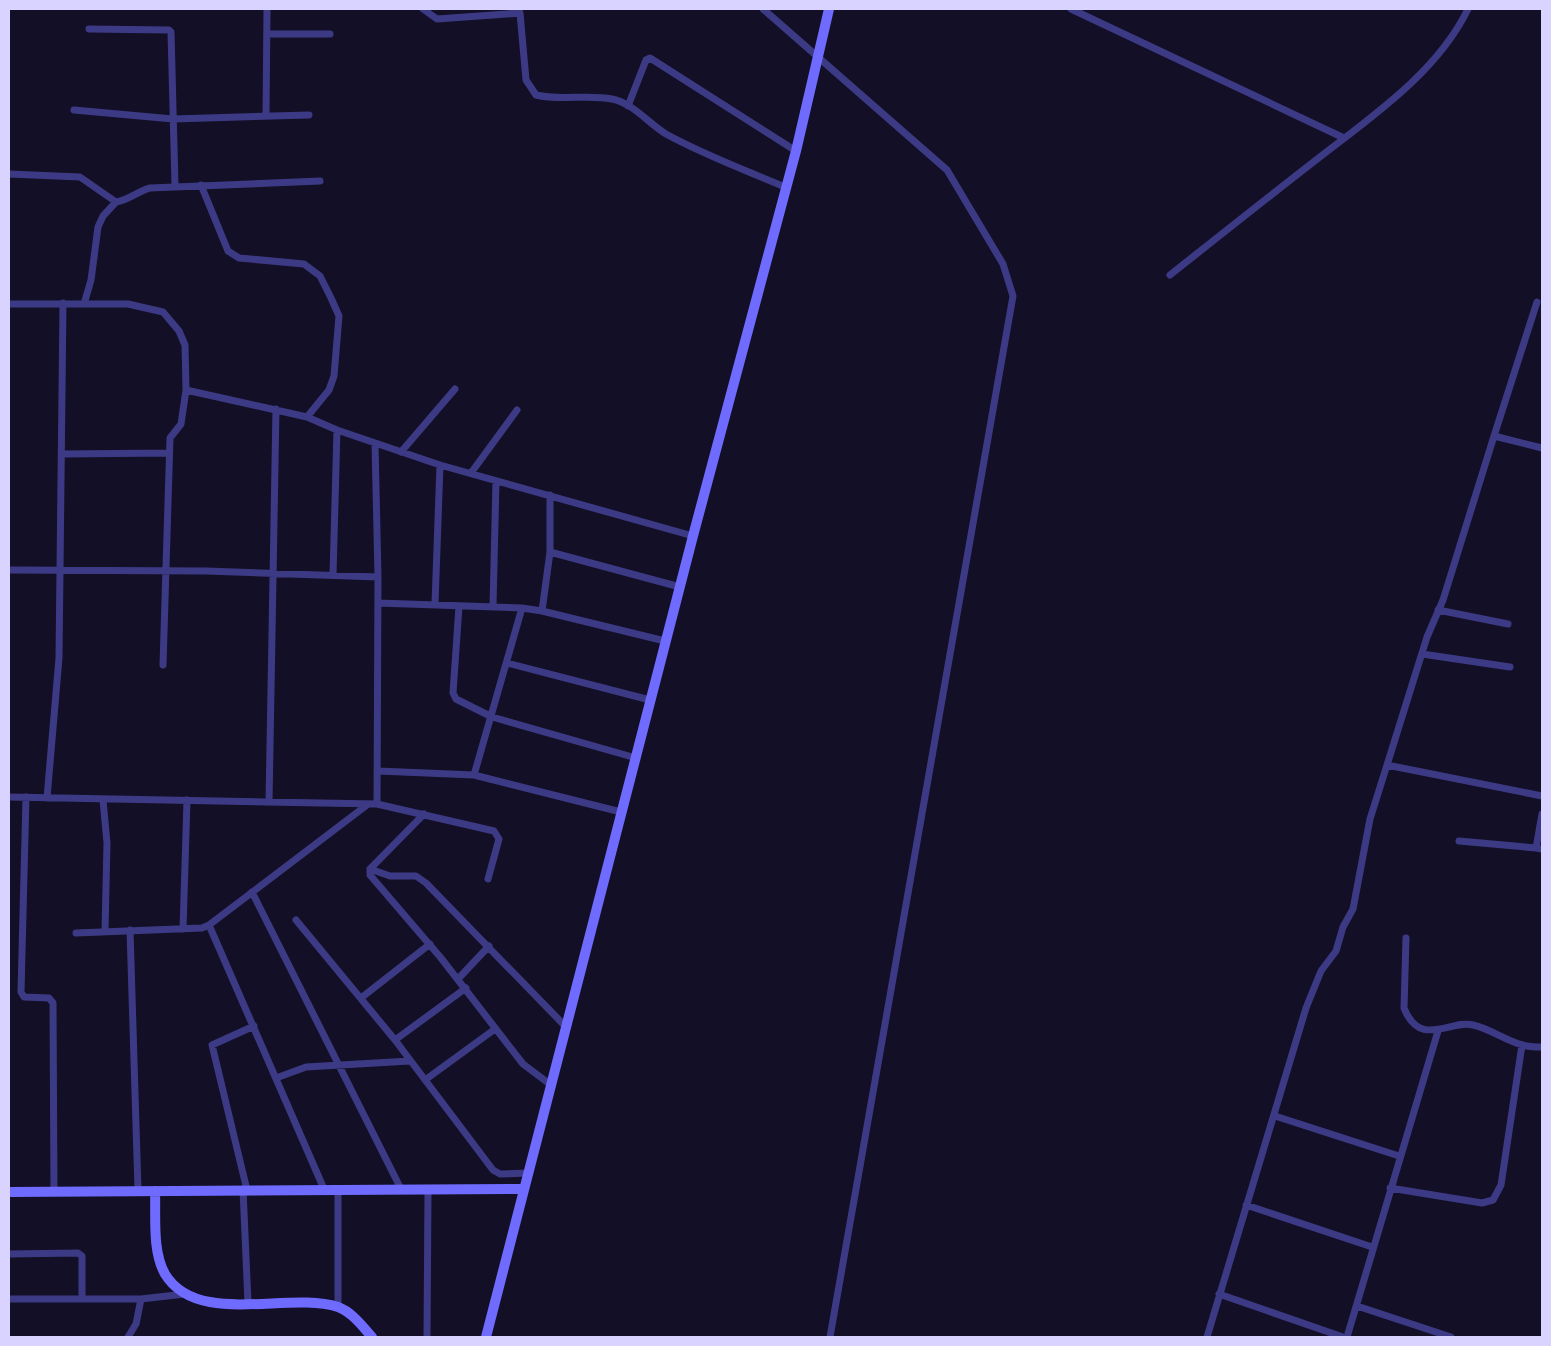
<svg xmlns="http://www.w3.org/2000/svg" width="1551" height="1346" viewBox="0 0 1551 1346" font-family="'Archivo Narrow',sans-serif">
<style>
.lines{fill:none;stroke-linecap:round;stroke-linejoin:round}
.street{stroke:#3d3a85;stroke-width:7}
.secondary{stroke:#6f6bff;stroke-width:10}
</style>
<rect width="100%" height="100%" fill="#130f26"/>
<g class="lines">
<path class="street" d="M423,9L437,19L520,13L526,80L536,95C561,101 587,94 612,99C633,103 649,124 666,134C704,155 745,170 785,187
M763,9L947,170L1003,264L1013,296L830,1337
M1071,9L1344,138
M89,29L169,30L171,32L175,186
M267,34H330
M628,106L646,60L650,58L796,151
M74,110L173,119L309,115
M266,115L267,9
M9,174L80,177L116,202C129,200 138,191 150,188L320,181
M201,185L228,251L239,258L304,264L320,276L331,298L339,316L334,376L329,390L307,417
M1170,275C1218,237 1267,198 1316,160C1371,117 1437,73 1468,9
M1537,302L1494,436L1542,448
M9,304H128L163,312L179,331L185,345L186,390L307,417L337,430L440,465L693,536
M84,304L91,280L98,227L103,216L116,202
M1494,436L1443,600L1427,637L1387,765L1542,796
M375,443L378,577L377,804
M401,452L455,389
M62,454L169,453
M471,473L517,410
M550,552L680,587
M9,570L206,571L378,577
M333,575L337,430
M378,603L522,608L542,611L665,641
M435,604L440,465
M459,606L453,693L456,699L492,717L636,758
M493,606L496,481
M1438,610L1508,624
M542,611L550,552V495
M1422,654L1510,667
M507,663L650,700
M163,665L170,438L181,424L186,390
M378,771L474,775L621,812
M474,775L522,608
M9,797L377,804L494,831L499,839L488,879
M26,797L21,992L24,997L49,998L53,1003L54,1191
M47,798L59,658L63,303
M103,800L107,843L105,931
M269,802L276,409
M424,814L370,869L390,876H416L426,883L566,1027
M1542,814L1536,848L1542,849
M1459,841L1536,848
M370,869V875L441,958L523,1064L551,1085
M252,892L401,1189
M296,920L395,1040L493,1170L500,1174L528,1173
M209,925L324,1189
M183,929L187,800
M130,930L138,1190
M76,933L202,928L209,925L367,805
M1406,938L1404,1008C1420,1049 1451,1019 1473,1025C1491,1029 1506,1041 1523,1045C1529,1047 1536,1047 1542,1047
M458,979L489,946
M361,998L430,944
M395,1040L466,988
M276,1078L306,1067L410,1061
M425,1080L495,1029
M1275,1116L1399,1156
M1390,1188L1482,1203L1493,1200L1501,1185L1522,1045
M243,1189L248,1303
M247,1190L212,1045L254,1026
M1246,1205L1372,1247
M9,1254L78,1253L82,1256V1299
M1219,1294L1343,1337
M9,1299H141L185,1294
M1357,1306L1451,1337
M338,1307V1189
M128,1337L136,1324L141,1299
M427,1337L428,1190
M1207,1337L1306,1008L1321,971L1336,951L1343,927L1353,909L1370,819L1387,765
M1347,1337L1438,1031"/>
<path class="secondary" d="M155,1191C156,1217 152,1251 165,1274C197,1327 288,1291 338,1307C352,1312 363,1327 372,1337
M9,1192L524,1189
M486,1337L693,536L796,151L829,9"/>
</g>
<rect width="1551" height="1346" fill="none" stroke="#d9d4ff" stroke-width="20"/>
</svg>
